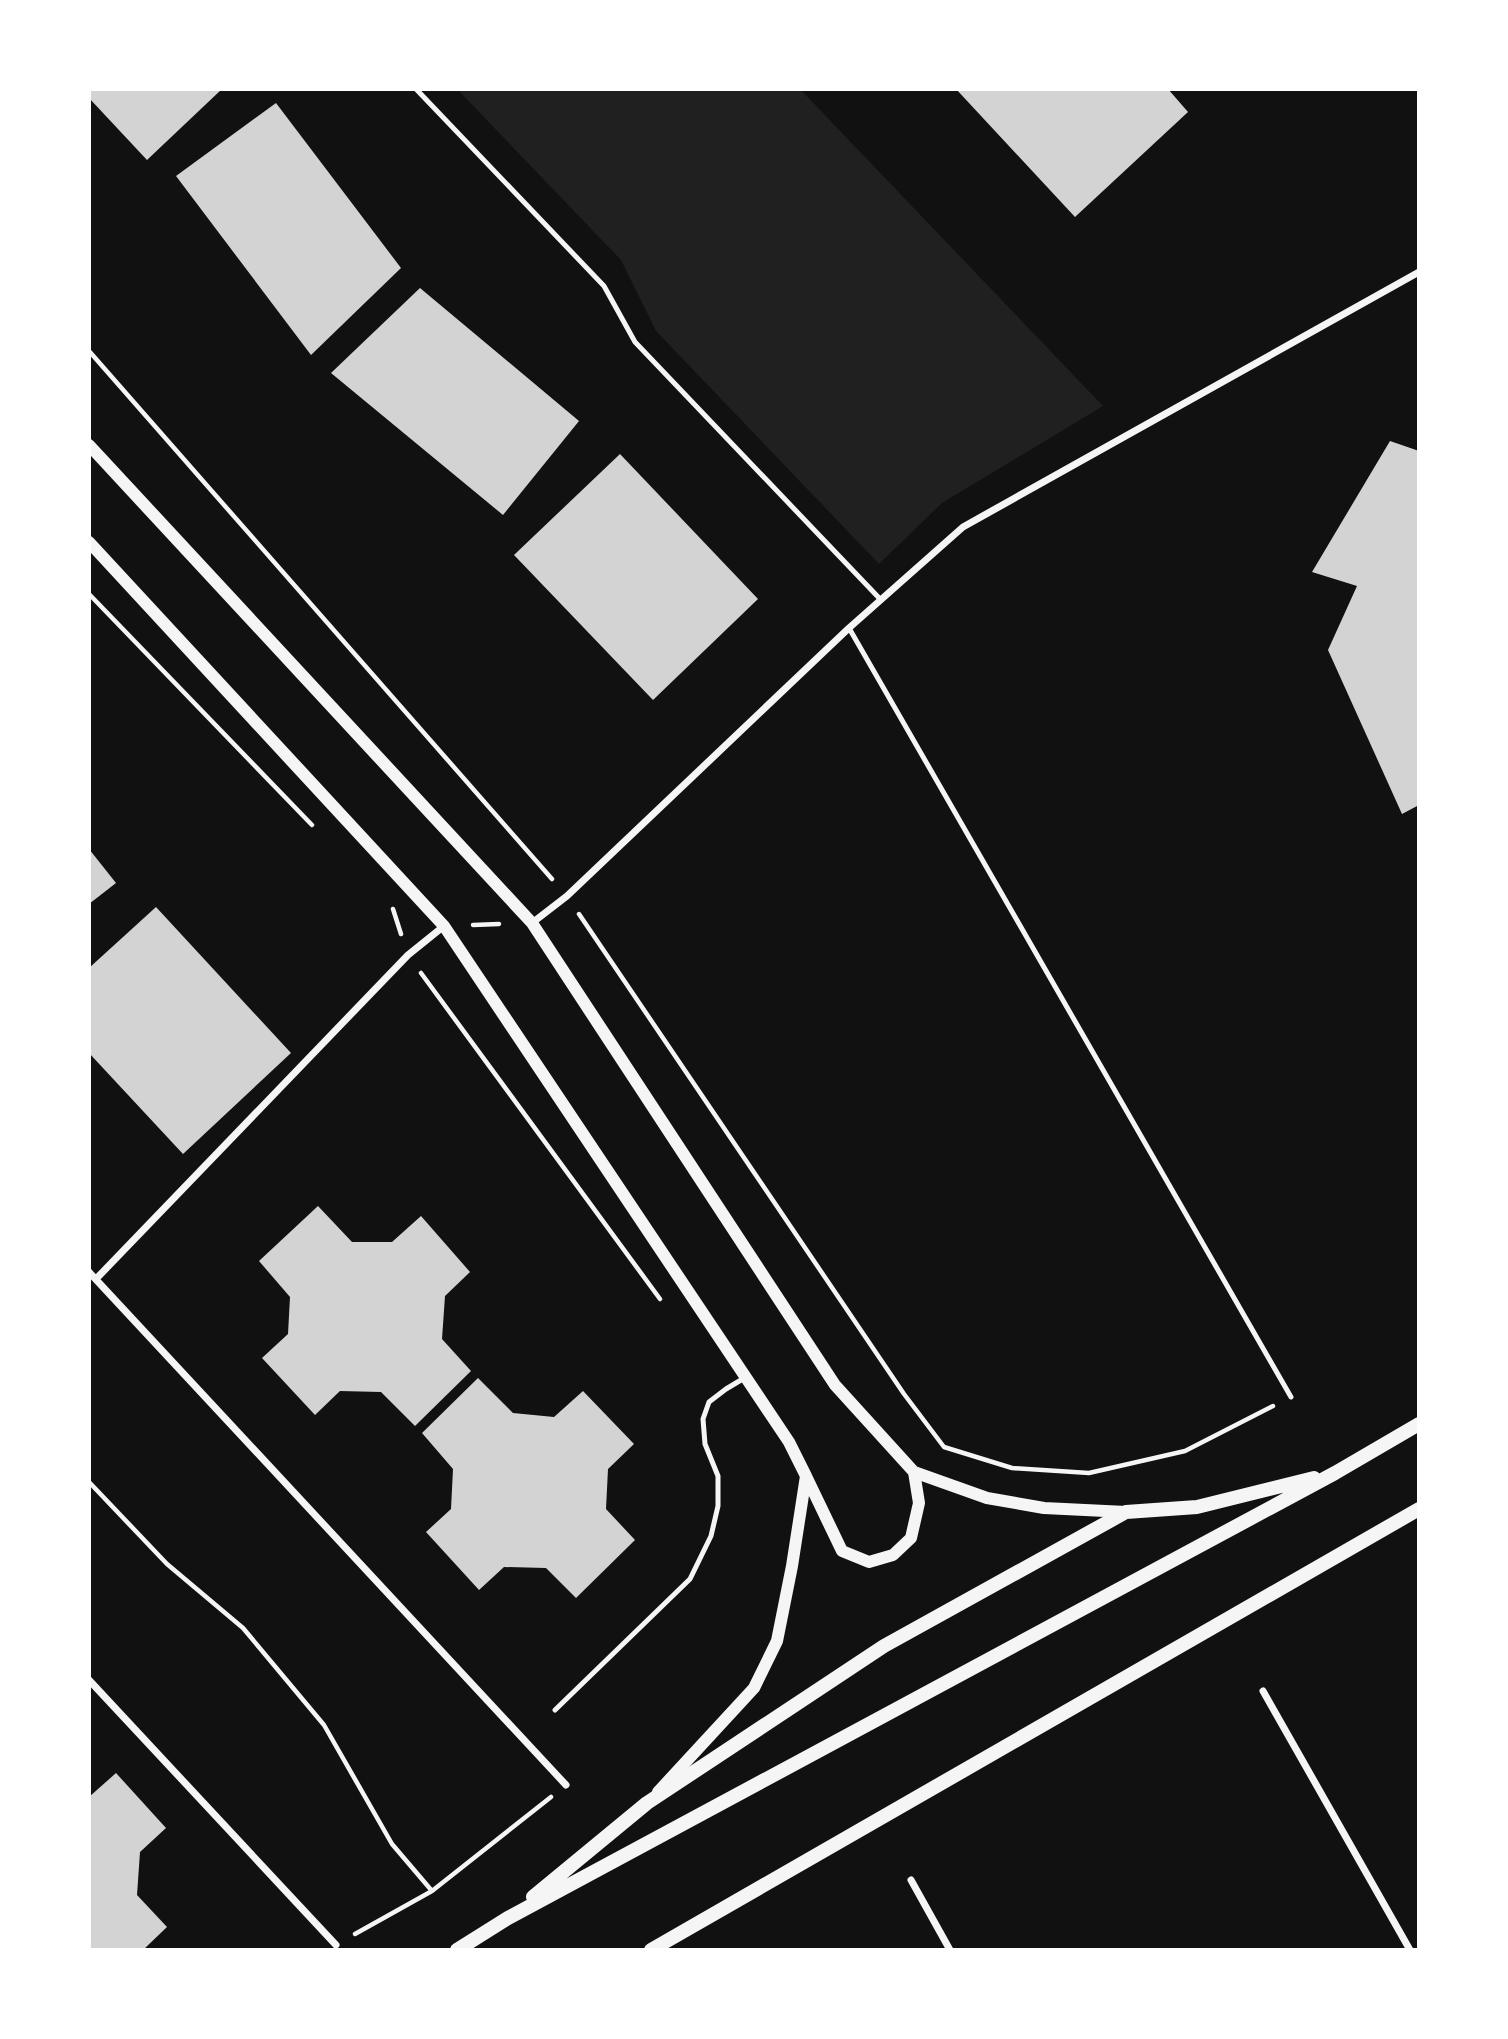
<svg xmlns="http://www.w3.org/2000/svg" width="1508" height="2039" viewBox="0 0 1508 2039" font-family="Merriweather,serif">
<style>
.green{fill:#202020}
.building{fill:#d3d3d3}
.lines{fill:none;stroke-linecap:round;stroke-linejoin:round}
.path{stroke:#f5f5f5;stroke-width:4.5}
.service{stroke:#f5f5f5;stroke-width:5}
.minor{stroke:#f5f5f5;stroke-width:7}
.tertiary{stroke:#f5f5f5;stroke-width:12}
.secondary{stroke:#f5f5f5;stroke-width:14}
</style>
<rect width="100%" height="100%" fill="#111"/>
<path class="green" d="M457,89H800L1103,406L942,503L879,564L656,331L621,260Z"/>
<path class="building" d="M89,89H222L147,160L89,98Z
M956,89H1168L1188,112L1075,217Z
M276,103L401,268L311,355L176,176Z
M420,288L579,421L503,515L331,373Z
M1390,441L1419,451V805L1402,814L1328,650L1357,586L1312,572Z
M620,454L758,599L653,700L514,555Z
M89,849L116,883L89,904Z
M156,907L291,1053L183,1154L89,1053V968Z
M318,1206L352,1242H392L421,1216L470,1272L445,1296L442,1339L471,1371L415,1426L381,1392L340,1391L315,1415L262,1358L288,1334L290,1297L259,1261Z
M478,1378L513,1413L554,1417L583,1391L634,1444L608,1469L606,1509L635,1540L576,1598L546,1568L504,1567L479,1590L426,1532L451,1509L453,1469L422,1433Z
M116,1773L166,1828L140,1852L137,1895L167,1927L143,1950H89V1797Z"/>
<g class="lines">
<path class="path" d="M89,351L552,879
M89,594L312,825
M393,909L401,934
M579,914L904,1394L944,1447L1012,1468L1089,1473L1185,1451L1273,1406
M473,925L499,924
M421,973L660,1299
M89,1482L167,1564L243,1628L324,1725L392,1844L432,1891
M355,1934L432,1891L551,1797"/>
<path class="service" d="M416,89L604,286L635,342L881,600
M849,628L1291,1397
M555,1710L690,1579L711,1536L718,1506V1476L705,1444L703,1419L709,1402L726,1389L746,1377"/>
<path class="minor" d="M532,923L567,896L849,628L963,527L1419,272
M89,1272L566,1785
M96,1279L408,955L444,926
M89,1680L336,1945
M1263,1691L1410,1950
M911,1880L950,1950"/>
<path class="tertiary" d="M89,445L532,923L835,1385L914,1472L987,1498L1044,1508L1126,1512
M89,542L444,926L789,1442L806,1476L792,1566L777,1641L754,1688L658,1792
M806,1476L842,1551L869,1562L893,1555L911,1538L919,1503L914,1472"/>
<path class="secondary" d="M533,1897L647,1803L884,1646L1126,1512L1197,1507L1314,1478
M457,1950L508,1918L1335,1473L1419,1424
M651,1950L1419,1509"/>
</g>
<rect width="1508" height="2039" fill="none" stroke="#ffffff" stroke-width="182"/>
</svg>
